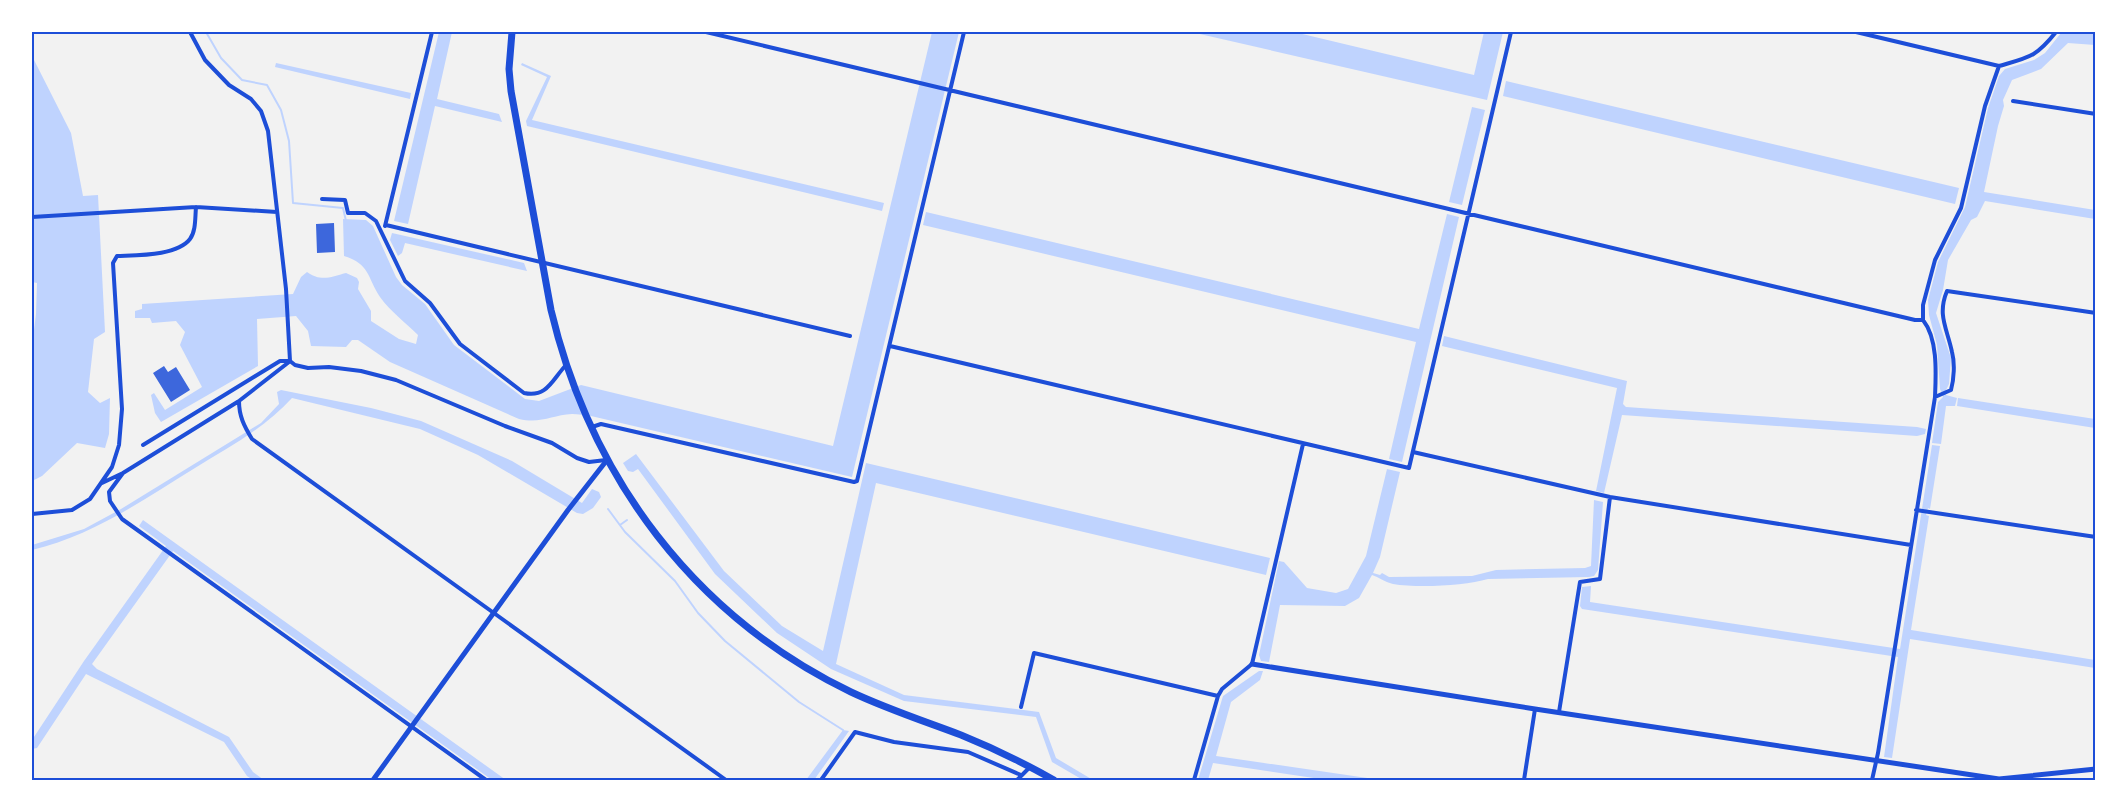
<svg xmlns="http://www.w3.org/2000/svg" width="2127" height="812" viewBox="0 0 2127 812" font-family="Quicksand,sans-serif">
<style>
.water{fill:#bfd3fe}
.lines{fill:none;stroke-linecap:round;stroke-linejoin:round}
.stream{stroke:#bfd3fe;stroke-width:2}
.building{fill:#3d67dc}
.minor{stroke:#1d4ed8;stroke-width:4}
.tertiary{stroke:#1d4ed8;stroke-width:5}
.trunk{stroke:#1d4ed8;stroke-width:7}
.neatline{fill:none;stroke:#1d4ed8;stroke-width:2}
</style>
<rect width="100%" height="100%" fill="#f2f2f2"/>
<path class="water" d="M439,32H452L437,99L499,114L502,122L435,106L408,224L394,221Z
M932,32H959L852,477L591,416C585,415 578,414 572,414C552,415 541,424 519,419L390,362L358,340H352L346,347L311,346L308,331L296,316L257,319L258,366L161,422L155,413L151,395L154,393L165,410L202,387L180,345L185,332L176,321L152,323L150,318H135V311L142,309V304L293,294L301,277L307,272C321,282 331,277 346,273L357,278L359,282L358,289L371,311V321L399,339L416,344L418,335C406,323 390,311 380,297C367,277 370,264 344,256L343,219L366,220L373,226L396,277L402,285L425,304L454,345L525,399L539,401L581,385L833,446Z
M1191,32H1294L1474,75L1484,32H1503L1487,100Z
M2067,32H2095V45L2068,43L2041,69L2012,80L2003,100L2004,106L1998,126L1984,192L2095,210V219L1985,201L1977,217L1971,220L1948,260L1943,290L1936,313L1951,358L1949,384L1946,390V395L1957,398L1955,406H1946L1941,444L1932,443L1938,402L1943,397L1940,389L1937,345L1929,315L1928,300L1938,262L1965,207L1988,108L1999,76L2005,69L2034,60L2045,53L2061,33Z
M32,56L71,133L83,196L98,195L105,332L94,339L88,392L100,403L110,398L109,434L105,448L77,443L42,476L32,481V346L36,314L37,283L32,282Z
M276,63L411,93L410,99L275,67Z
M522,63L551,76L532,120L884,203L882,211L527,126L526,121L547,77L521,65Z
M1506,81L1959,188L1955,204L1503,96Z
M1472,107L1485,110L1462,205L1449,202Z
M926,212L1419,329L1447,214L1459,217L1402,462L1389,459L1416,342L923,225Z
M392,233L524,263L527,271L405,243L402,253L398,256L390,240Z
M1444,336L1627,381L1623,404L1626,407L1917,427L1926,429L1925,434L1917,436L1622,415L1604,493L1596,491L1617,388L1442,346Z
M281,390L371,408L421,421L512,461L582,503L592,489L599,492L601,497L593,508L583,514L577,513L478,455L420,429L292,398C265,428 229,447 195,468C143,500 92,536 32,550V545L84,529L121,509L261,423L279,404L277,392Z
M1958,398L2095,419V428L1957,406Z
M1932,445L1940,446L1930,509L1928,508L1926,515L1929,516L1911,630L2095,660V668L1910,639L1892,758L1884,757L1898,657L1582,609L1580,606L1582,587L1591,586L1590,602L1900,649Z
M636,454L724,571L782,626L823,651L866,463L1270,558L1266,575L876,483L836,664L904,695L1039,712L1056,758L1093,780H1083L1052,762L1036,717L904,701L831,669L777,633L715,574L638,469L633,472L628,471L623,463Z
M1387,469L1400,472L1380,557L1373,573L1380,575L1382,573L1389,577L1472,576L1496,570L1585,568L1591,566L1594,500L1603,502L1598,570L1594,576L1589,577L1488,579C1465,586 1417,588 1393,584C1384,582 1379,577 1372,575L1359,598L1345,606L1280,605L1269,662L1261,661L1259,655L1279,561L1284,562L1307,588L1336,593L1348,589L1366,556Z
M143,520L506,780H492L173,551L92,664L97,669L229,737L253,772L264,780H253L247,776L224,742L86,674L37,748L32,749V740L84,661L166,546L139,526Z
M1259,671H1263L1260,680L1231,702L1216,756L1381,780H1327L1213,763L1208,780H1198L1223,696Z
M843,730L849,731L814,780H806Z"/>
<g class="lines">
<path class="stream" d="M206,32L221,58L242,80L267,85L281,110L289,141L293,203L343,208L346,221
M608,509L625,532L675,581L698,613L725,641L799,702L843,730
M620,525L627,520"/>
</g>
<path class="building" d="M334,223L335,252L317,253L316,224Z
M164,366L168,372L176,367L190,390L171,402L153,373Z"/>
<g class="lines">
<path class="minor" d="M190,32L205,60L229,85L251,99L261,111L268,131L286,289L290,361
M706,32L1915,320H1923
M1856,32L1999,66
M2013,101L2096,114
M322,199L345,200L348,213H365L376,221L405,281L430,303L460,344L524,393C547,398 552,380 566,365
M32,217L196,207L277,212
M386,225L850,336
M385,226L432,32
M890,346L1409,468L1511,32
M1935,397L1951,390C1954,379 1955,363 1952,352C1947,328 1937,315 1947,291L2096,313
M239,401C239,416 244,426 252,439L726,780
M592,427L601,424L854,482L857,481L964,32
M143,445L280,361H290L295,365L308,368L329,367L361,371L396,380L505,426L552,443L577,458L589,462L606,460
M1413,452L1610,497L1911,545
M123,473L109,492L110,501L122,519L486,780
M102,483L123,473L239,401L289,362
M1916,510L2096,537
M32,514L72,510L90,499L112,467L119,445L122,409L113,263L117,256C137,255 177,256 190,239C196,231 195,218 196,207
M1021,707L1034,653L1218,696
M1559,712L1580,582L1600,579L1610,497
M821,780L855,732L894,742L968,752L1021,775
M1017,780L1029,768
M1194,780L1218,696L1222,689L1252,664L1303,444
M1524,780L1535,709
M1872,780L1878,753L1935,397C1936,373 1938,339 1923,320V305L1935,260L1961,208L1985,106L1999,66C2030,57 2036,57 2056,32"/>
<path class="tertiary" d="M1252,664L1535,709L1999,779L2096,769
M373,780L568,510L607,460"/>
<path class="trunk" d="M512,32L509,69L511,91L551,310C591,478 694,616 851,692C887,709 924,721 961,735C993,748 1024,763 1054,780"/>
</g>
<rect width="2127" height="812" fill="none" stroke="#ffffff" stroke-width="66"/>
<rect x="33" y="33" width="2061" height="746" class="neatline"/>
</svg>
